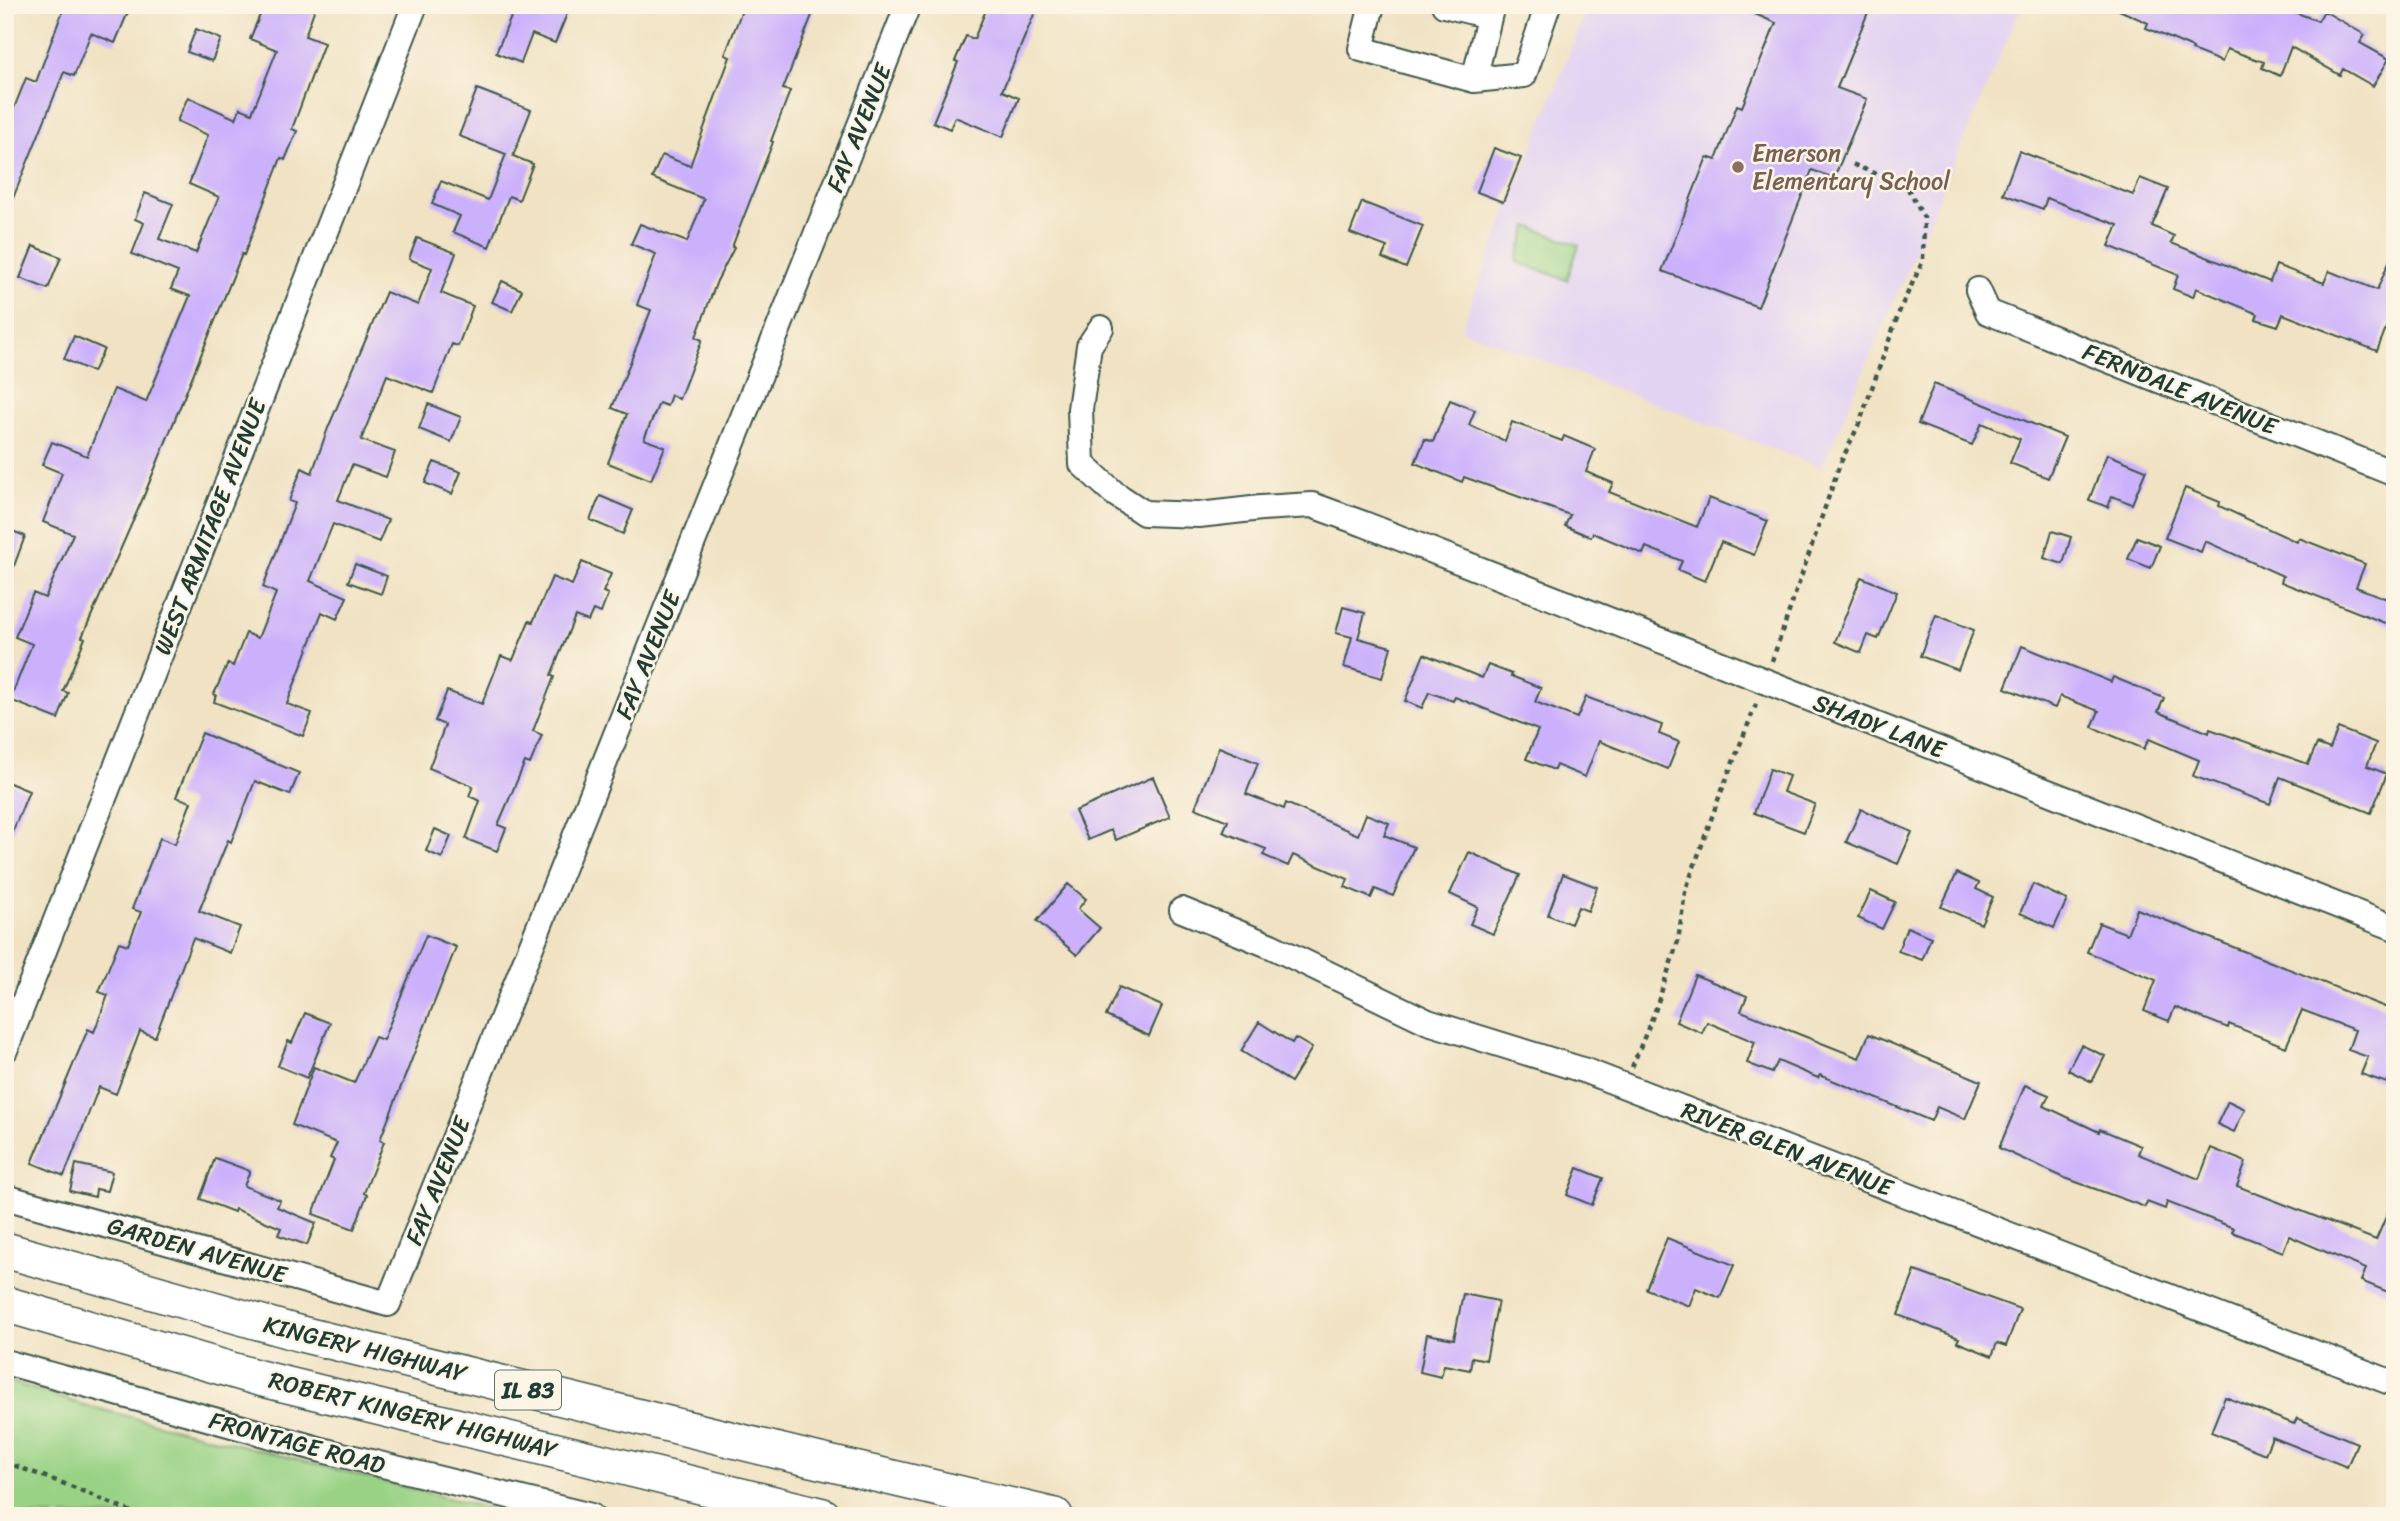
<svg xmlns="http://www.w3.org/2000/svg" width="2400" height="1521" viewBox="0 0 2400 1521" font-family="Sriracha,sans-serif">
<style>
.built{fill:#e3d3f2}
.green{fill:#99d285;stroke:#5c885c;stroke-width:2}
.building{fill:#cbb0fc}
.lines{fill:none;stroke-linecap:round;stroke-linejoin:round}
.minor-casing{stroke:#3e5649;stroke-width:28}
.highway-casing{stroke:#3e5649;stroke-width:38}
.path{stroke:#3e5649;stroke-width:4.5;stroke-dasharray:5 5;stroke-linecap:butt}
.minor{stroke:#fff;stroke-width:24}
.highway{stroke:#fff;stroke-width:35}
.education-dot{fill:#8d6e63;stroke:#fcf5e5;stroke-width:2.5}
.labels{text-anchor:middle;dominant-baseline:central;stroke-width:5;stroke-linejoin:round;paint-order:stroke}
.shield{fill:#fcf5e5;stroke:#617469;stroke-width:2}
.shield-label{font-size:23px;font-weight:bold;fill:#1f3d34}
.street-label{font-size:24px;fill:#1f3d34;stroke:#fcf5e5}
.education-label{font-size:24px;fill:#785e54;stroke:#fcf5e5;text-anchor:start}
</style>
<rect width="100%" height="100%" fill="#fcf5e5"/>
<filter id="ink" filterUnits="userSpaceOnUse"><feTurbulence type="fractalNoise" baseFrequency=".0143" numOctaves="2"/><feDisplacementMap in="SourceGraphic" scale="14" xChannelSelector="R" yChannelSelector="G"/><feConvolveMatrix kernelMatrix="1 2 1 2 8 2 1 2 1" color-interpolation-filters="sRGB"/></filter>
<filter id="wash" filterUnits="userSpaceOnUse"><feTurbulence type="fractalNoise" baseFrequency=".00686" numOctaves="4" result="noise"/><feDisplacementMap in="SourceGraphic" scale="28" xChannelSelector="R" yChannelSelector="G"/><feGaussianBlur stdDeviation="1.57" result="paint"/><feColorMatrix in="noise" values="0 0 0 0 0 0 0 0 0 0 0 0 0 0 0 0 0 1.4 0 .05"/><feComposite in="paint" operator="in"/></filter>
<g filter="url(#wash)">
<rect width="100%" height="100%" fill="#f0e2c3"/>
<path class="built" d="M1588,5H2022L1822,468L1461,329Z"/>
<path class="green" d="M1528,226L1579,245L1567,280L1516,262Z
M5,1380L84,1405L518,1516H5Z"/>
<g id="blocks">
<path class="building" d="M65,5H131L115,43L91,33L74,76L64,72L5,218V131L26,78L36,82Z
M264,5H316L305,36L324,43L292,129L297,131L285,160L281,158L244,255L242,254L143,498L82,637L85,638L63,691L68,693L58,719L10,700L32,644L15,637L33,593L45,598L73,534L43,522L62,473L42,465L52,442L87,456L114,389L146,402L190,296L171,289L178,272L132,254L144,223L135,219L145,193L173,204L159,239L196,253L219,197L189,184L208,135L177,121L188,97L236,119L240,108L252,113L277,50L250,39Z
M516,5H545L567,14L555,43L532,34L521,63L496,53Z
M744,5H816L783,89L790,91L771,141L773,142L732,247L734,248L717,281L696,337L702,340L679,399L671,395L667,406L659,403L644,439L665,447L651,480L608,463L627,414L612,408L651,310L637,305L656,254L631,244L640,224L687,242L704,199L652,178L662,155L690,166L730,57L725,55Z
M988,5H1038L1002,91L1019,98L1003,137L955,117L950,129L933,122L958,62L955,61L966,36L974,39Z
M1734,5H1871L1837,88L1867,99L1834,178L1812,170L1758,307L1662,271L1707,157L1716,160L1737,105L1742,107L1776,23Z
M2108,5H2276L2318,21L2324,11L2365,35L2360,43L2389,59L2373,86L2343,69L2340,75L2291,47L2280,76L2262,68L2264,62L2227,49L2222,62L2192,50L2193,48L2146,28L2148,23Z
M196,29L221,39L212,61L187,52Z
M477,89L531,110L513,156L533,164L519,200L509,196L489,247L453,232L460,216L432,204L441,181L488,200L506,154L459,136Z
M1494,148L1521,158L1503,202L1477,192Z
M2019,151L2133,195L2140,178L2168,189L2152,226L2174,236L2171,243L2270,282L2276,265L2324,283L2329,271L2377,290L2395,248V325L2388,323L2377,351L2283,314L2278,326L2256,319L2258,314L2196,288L2193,297L2173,289L2178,275L2109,246L2118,225L2047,198L2043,209L2003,194Z
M1362,202L1423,226L1406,268L1382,258L1387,247L1350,233Z
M417,238L456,253L441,293L473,306L458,346L452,344L433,393L387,375L361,440L395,452L386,477L352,465L338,500L388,520L379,542L333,524L310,581L347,597L337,619L322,612L287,704L312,713L303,736L214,702L216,695L214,694L228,663L233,666L246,633L258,638L276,593L263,587L295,503L289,501L302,468L312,473L328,428L386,292L418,305L432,268L409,259Z
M33,246L61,257L48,289L20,278Z
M502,281L522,290L512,311L492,302Z
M74,336L104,349L93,372L64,359Z
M1934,384L2065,437L2048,478L2010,463L2020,439L1982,423L1972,445L1918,424Z
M1450,400L1475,410L1469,425L1505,441L1512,422L1562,441L1564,436L1595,449L1586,472L1613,483L1609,492L1697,527L1709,498L1768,521L1754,555L1721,542L1705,581L1678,570L1682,561L1646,547L1643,554L1593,533L1591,537L1565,526L1570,515L1464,477L1462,482L1415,463L1425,439L1433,442Z
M428,404L461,417L451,442L419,429Z
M2107,454L2146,470L2132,504L2112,496L2108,507L2089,500Z
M434,462L461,472L452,494L425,483Z
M2185,488L2220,502L2219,506L2297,542L2299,538L2365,564L2356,587L2395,602V627L2281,582L2283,576L2205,541L2201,552L2165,538Z
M600,496L633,510L623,534L590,520Z
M5,528L25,536L7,585L5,584Z
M2052,531L2071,537L2063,564L2044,558Z
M2137,537L2160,546L2151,568L2128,559Z
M582,562L611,574L603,592L608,594L601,613L593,610L588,621L575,616L551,675L554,677L533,731L542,735L530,764L525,762L498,825L506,828L497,851L466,839L480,801L469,796L473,786L429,768L445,725L435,721L447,691L482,704L501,656L513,660L529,621L533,622L552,577L572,585Z
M355,564L387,576L381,594L348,582Z
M1861,577L1897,592L1878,639L1868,635L1861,653L1835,642Z
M1343,607L1365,613L1358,638L1391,647L1382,678L1344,667L1352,637L1336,633Z
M1936,615L1974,630L1958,670L1920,656Z
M2022,646L2111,682L2113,677L2164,698L2158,712L2209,733L2210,729L2308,764L2317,744L2330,749L2338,728L2376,743L2367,766L2387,774L2371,813L2280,777L2270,804L2193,776L2199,760L2149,739L2144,749L2092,727L2099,711L2060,696L2055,708L2005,688Z
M1424,654L1482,678L1488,665L1512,674L1511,676L1541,688L1535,702L1577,718L1586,697L1662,725L1659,734L1679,742L1668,769L1599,741L1585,777L1556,765L1554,770L1526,759L1538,730L1455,697L1453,701L1429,692L1422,708L1405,701Z
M202,733L299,773L290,795L255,781L231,842L228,840L199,911L240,927L230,953L193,938L155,1037L140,1031L116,1094L99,1087L64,1176L32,1163L88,1029L94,1032L108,995L99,992L119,942L128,945L141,912L132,909L160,838L175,844L191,802L176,797Z
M1219,747L1258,763L1246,794L1284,809L1286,803L1358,835L1366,814L1389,823L1384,835L1414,847L1393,896L1375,889L1371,898L1345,887L1348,879L1293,855L1288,866L1263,855L1266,849L1223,832L1228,821L1195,808Z
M1770,769L1789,776L1783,792L1815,804L1804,832L1754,813Z
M1153,777L1170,817L1116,840L1111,830L1088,840L1075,811Z
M5,781L29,791L6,848H5Z
M1861,809L1912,832L1898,864L1846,842Z
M435,829L451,836L442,858L426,851Z
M1469,852L1520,875L1493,934L1470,924L1478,907L1450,894Z
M1957,873L1979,883L1976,889L1993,897L1981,924L1941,907Z
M1563,874L1597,887L1588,911L1578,907L1571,924L1548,915Z
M1068,884L1086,899L1078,909L1100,928L1077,955L1037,921Z
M2033,884L2067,900L2054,928L2020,913Z
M1871,891L1895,902L1882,929L1858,918Z
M2137,909L2395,1011V1063L2387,1083L2361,1074L2368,1057L2348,1050L2355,1030L2302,1010L2286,1047L2229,1024L2228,1028L2175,1007L2169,1021L2144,1011L2156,980L2087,952L2099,923L2127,934Z
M1907,927L1931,937L1922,960L1898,951Z
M426,935L456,947L380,1140L384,1142L364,1193L367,1195L354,1229L313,1214L334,1160L330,1158L337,1143L292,1125L314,1067L354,1083L375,1037L383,1040Z
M1695,975L1747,996L1741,1011L1859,1058L1869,1034L1981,1081L1965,1119L1937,1107L1931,1121L1820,1075L1818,1078L1778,1061L1772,1073L1747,1063L1755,1042L1707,1022L1702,1033L1676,1022Z
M1119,987L1162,1006L1149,1036L1106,1016Z
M305,1013L330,1023L307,1078L278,1066L288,1041L292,1043Z
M1259,1022L1292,1043L1295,1038L1312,1048L1291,1082L1241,1051Z
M2081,1045L2105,1056L2092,1082L2068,1070Z
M2025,1085L2049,1095L2044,1106L2099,1132L2100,1129L2141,1146L2138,1154L2199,1179L2211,1148L2246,1162L2237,1186L2376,1240L2395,1196V1276L2388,1292L2361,1281L2366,1269L2289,1236L2283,1252L2232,1232L2234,1228L2167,1202L2165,1209L2147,1202L2145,1207L2065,1178L1999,1148Z
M2228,1101L2245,1109L2234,1132L2217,1124Z
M215,1158L250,1171L244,1186L280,1200L277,1207L316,1223L307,1245L278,1235L281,1228L235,1209L234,1212L200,1199Z
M76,1164L112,1172L107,1191L96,1189L95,1197L70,1191Z
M1578,1168L1603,1178L1592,1205L1567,1195Z
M1667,1238L1734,1265L1720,1298L1696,1288L1689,1306L1646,1289Z
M1915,1271L2020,1309L2006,1346L1997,1343L1992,1356L1957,1342L1959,1338L1898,1315Z
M1463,1294L1498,1301L1486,1360L1472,1357L1470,1370L1444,1365L1441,1377L1420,1372L1427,1334L1454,1339Z
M2225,1397L2294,1424L2297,1418L2357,1443L2347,1467L2272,1437L2265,1454L2211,1432Z"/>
</g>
</g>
<g filter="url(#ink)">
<use href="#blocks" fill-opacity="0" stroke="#3e5649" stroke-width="2"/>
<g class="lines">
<defs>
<path id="minor" d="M1372,5L1361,49L1474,80L1524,75L1548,5
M1444,5L1489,16
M1474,80L1492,5
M1978,290L1988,312L2395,474
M1101,328L1089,346L1080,409L1082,464L1114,493L1144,513L1199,515L1261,508L1312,505L1364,524L2395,928
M1182,910L1271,946L1428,1022L1586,1071L2395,1384
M5,1050L415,5
M5,1197L388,1304L908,5
M5,1362L322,1450L591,1516"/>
<path id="highway" d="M5,1250L301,1334L807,1458L1055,1516
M5,1304L259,1378L823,1516"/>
</defs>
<use href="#minor" class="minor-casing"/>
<use href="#highway" class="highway-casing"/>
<path class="path" d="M1772,661L1840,464L1859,424L1901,307L1923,261L1924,218L1907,187L1852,164
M1632,1067L1655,1011L1678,941L1685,892L1718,800L1757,702
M5,1462L73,1487L141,1516"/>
<use href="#minor" class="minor"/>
<use href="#highway" class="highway"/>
</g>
</g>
<circle class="education-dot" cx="1738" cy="167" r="7"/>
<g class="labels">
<rect class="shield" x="495" y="1370.5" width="66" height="39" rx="5"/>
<g class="shield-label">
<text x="528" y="1390">IL 83</text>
</g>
<g class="street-label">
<text transform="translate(859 128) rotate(-68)">FAY AVENUE</text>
<text transform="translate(2180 389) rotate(22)">FERNDALE AVENUE</text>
<text transform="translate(210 527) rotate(-69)">WEST ARMITAGE AVENUE</text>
<text transform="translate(648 655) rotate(-68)">FAY AVENUE</text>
<text transform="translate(1879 726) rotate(21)">SHADY LANE</text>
<text transform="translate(1787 1149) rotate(21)">RIVER GLEN AVENUE</text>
<text transform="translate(438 1181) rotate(-68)">FAY AVENUE</text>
<text transform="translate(197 1250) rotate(16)">GARDEN AVENUE</text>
<text transform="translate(365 1349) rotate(14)">KINGERY HIGHWAY</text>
<text transform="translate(413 1415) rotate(14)">ROBERT KINGERY HIGHWAY</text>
<text transform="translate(297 1443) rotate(15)">FRONTAGE ROAD</text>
</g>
<g class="education-label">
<text x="1752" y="153">Emerson<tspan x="1752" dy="28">Elementary School</tspan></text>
</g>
</g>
<rect width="2400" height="1521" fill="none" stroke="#fcf5e5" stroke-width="28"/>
</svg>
